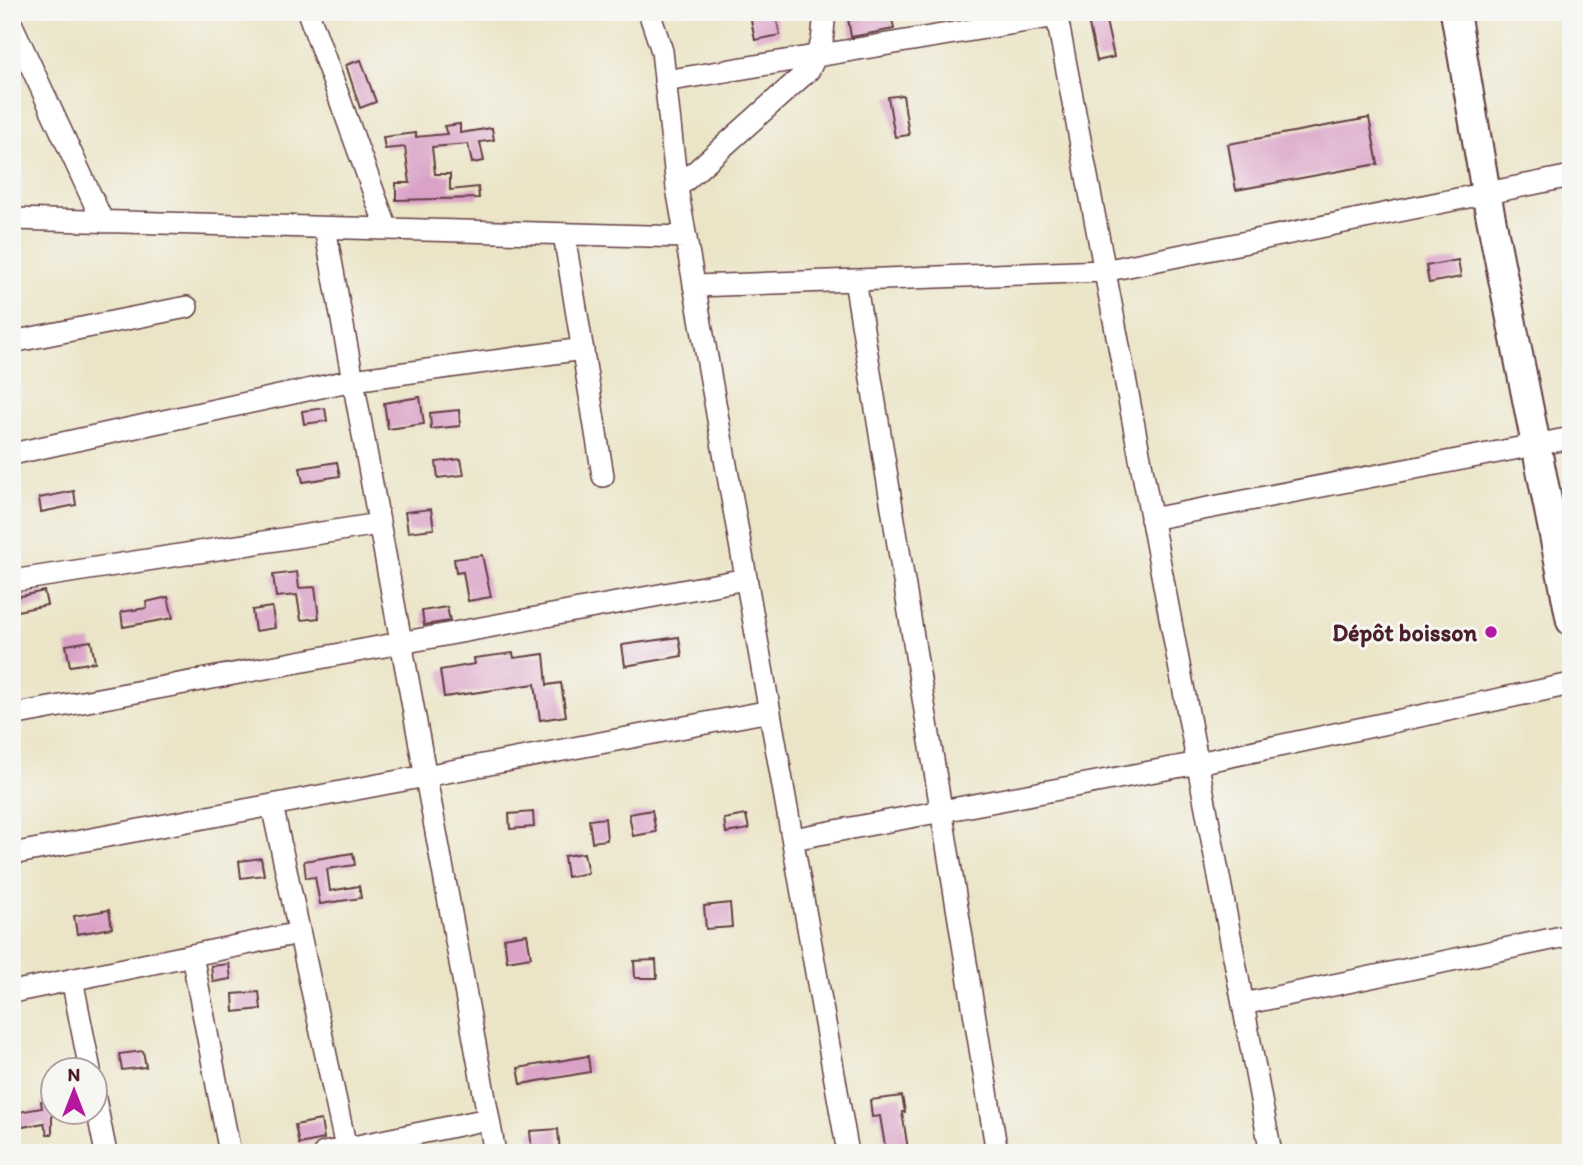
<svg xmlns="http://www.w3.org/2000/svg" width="1583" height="1165" viewBox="0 0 1583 1165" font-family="Itim,sans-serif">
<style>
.building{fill:#daa2c7}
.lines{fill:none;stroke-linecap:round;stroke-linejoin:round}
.minor-casing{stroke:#623d42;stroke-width:24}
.major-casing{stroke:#623d42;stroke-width:32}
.minor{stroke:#fff;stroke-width:21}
.major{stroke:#fff;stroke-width:28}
.poi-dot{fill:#b5179e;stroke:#f6f6f2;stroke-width:2.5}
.labels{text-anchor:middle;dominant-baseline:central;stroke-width:6;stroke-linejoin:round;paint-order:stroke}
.poi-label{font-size:24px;font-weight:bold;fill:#4a1f2b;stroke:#f6f6f2;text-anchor:end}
</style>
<rect width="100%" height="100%" fill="#f6f6f2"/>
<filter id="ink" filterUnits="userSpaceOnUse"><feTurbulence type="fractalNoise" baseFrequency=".0143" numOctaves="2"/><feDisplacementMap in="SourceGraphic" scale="14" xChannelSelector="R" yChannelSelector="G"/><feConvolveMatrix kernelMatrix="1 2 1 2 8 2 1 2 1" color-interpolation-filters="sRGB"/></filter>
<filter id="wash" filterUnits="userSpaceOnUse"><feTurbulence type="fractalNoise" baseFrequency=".00686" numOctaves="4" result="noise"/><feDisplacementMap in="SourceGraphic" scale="28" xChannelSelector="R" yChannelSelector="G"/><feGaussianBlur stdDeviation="1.57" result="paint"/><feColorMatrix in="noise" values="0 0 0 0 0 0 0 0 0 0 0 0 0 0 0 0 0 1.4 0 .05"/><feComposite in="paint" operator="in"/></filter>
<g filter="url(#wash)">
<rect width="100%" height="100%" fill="#ebe4c6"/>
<g id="blocks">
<path class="building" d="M767,12H775L780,35L755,40L750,15Z
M847,12H891L894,29L851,37Z
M1086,12H1104L1114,57L1097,61Z
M361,60L376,102L360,108L346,65Z
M903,95L909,135L895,137L888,97Z
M1369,118L1378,164L1236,190L1228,144Z
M460,124V133L492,128L494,140L480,142L484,161L472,163L468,144L432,147L435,174H450V190L478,187L479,198L396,200V183H410L405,147L385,149L383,137L416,133V137L447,134L444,126Z
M1458,260L1461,277L1429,283L1426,266Z
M420,397L424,424L388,429L384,403Z
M325,408L327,421L304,424L302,411Z
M459,410L460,426L431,429L430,413Z
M461,459L464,475L438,478L436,462Z
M337,462L340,476L303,482L300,468Z
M74,491L76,505L41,512L39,498Z
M431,509L434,529L408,532L405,512Z
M482,555L491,597L468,601L463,572L456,573L454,559Z
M297,572L299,588L315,587L319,618L301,620L297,595L276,597L273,575Z
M44,591L47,605L12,612V598Z
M168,597L173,618L123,627L121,612L147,608L146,602Z
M272,607L275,628L255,631L252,610Z
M447,607L450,621L424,625L422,611Z
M679,637L682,656L625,666L622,645Z
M91,641L95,662L70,666L66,645Z
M513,653L514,658L544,654L547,685L561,683L566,716L540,720L535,684L444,697L440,670L475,664L474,658Z
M652,810L656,832L633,836L629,814Z
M533,812L534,827L510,829L509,814Z
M746,815L749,829L726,833L724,819Z
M605,818L607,840L592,842L589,820Z
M353,853L355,865L327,869L330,891L359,886L361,898L320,904L315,877L306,878L304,861Z
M584,853L588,873L567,877L564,856Z
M261,858L264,875L241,878L239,861Z
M730,903L732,927L706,929L704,906Z
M109,910L112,928L77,934L74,916Z
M527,934L531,957L507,961L504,938Z
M656,960L657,978H635L634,961Z
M229,964L231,979L213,982L211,966Z
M259,992L261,1009L234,1012L233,994Z
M143,1051L146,1067L122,1070L119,1054Z
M588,1056L590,1072L521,1084L518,1068Z
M902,1096L905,1112H902L908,1149L886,1152L880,1116L872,1117L870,1100Z
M52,1099V1134H47L44,1123L12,1129V1113L42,1108L41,1101Z
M321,1120L324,1139L299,1144L295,1125Z
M558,1129L560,1153H532L530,1131Z"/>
</g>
</g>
<g filter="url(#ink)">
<use href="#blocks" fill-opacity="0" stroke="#623d42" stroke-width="2"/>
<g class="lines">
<defs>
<path id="minor" d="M308,12L387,229
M649,12L662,51L677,188L848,1153
M1056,12L1271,1153
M12,25L103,222
M665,81L1057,16
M677,188L809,70L822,42L825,12
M12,219L686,237
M325,228L495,1153
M564,234L603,476
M855,280L997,1153
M694,286L1104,271L1571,176
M12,342L187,307
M12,454L353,380L583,349
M1151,519L1571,438
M12,581L379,524
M12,715L746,579
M272,805L346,1148
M793,839L1198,763L1571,684
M12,854L770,711
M192,955L230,1153
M72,979L90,1070
M12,992L299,933
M1243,1004L1571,935
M94,1094L106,1153
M324,1153L488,1119"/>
<path id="major" d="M1455,12L1486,193L1571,621"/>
</defs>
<use href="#minor" class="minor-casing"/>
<use href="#major" class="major-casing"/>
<use href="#minor" class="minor"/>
<use href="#major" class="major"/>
</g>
</g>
<circle class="poi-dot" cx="1491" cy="632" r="7"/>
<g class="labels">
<g class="poi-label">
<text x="1477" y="632">Dépôt boisson</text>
</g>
</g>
<rect width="1583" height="1165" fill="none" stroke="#f6f6f2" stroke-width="42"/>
<g transform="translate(74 1091)"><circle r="33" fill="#f6f6f2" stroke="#b1a0a2" stroke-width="2"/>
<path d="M0-5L12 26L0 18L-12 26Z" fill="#b5179e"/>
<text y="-10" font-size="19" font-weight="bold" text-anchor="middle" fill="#4a1f2b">N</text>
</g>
</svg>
